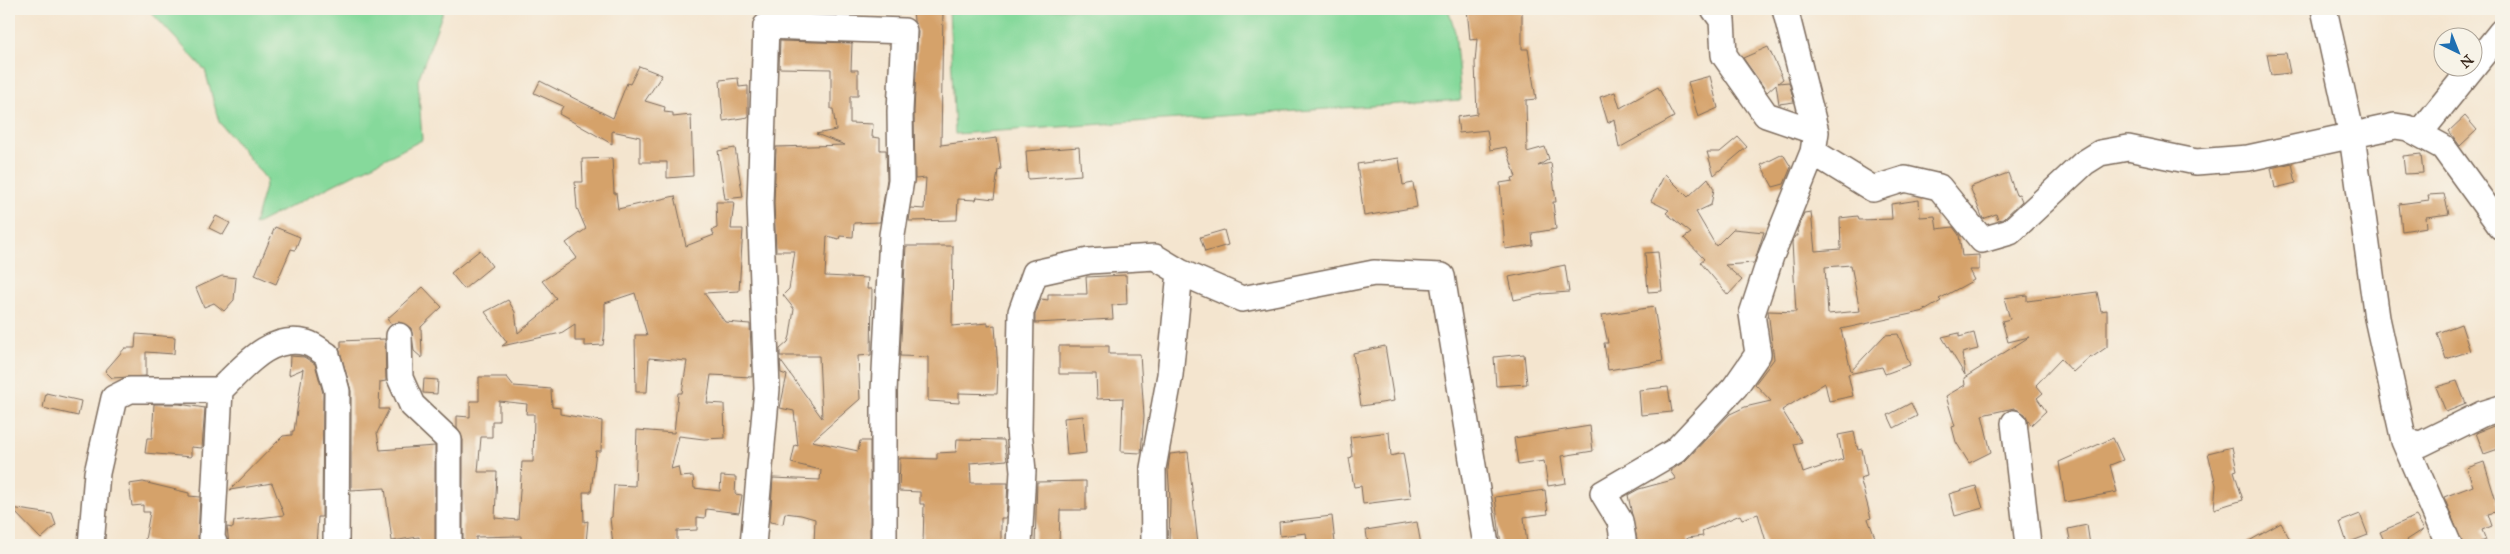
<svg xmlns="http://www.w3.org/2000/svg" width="2510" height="554" viewBox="0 0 2510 554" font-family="'IM FELL Great Primer',serif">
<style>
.green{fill:#86d99b;stroke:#60825c}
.building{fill:#d5a26b;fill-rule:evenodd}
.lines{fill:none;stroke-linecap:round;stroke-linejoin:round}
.minor-casing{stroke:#7c6b5c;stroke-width:28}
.minor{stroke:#fff;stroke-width:25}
</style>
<rect width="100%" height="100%" fill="#f7f3e8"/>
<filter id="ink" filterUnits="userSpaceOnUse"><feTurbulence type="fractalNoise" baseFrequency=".02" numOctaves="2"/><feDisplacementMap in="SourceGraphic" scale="10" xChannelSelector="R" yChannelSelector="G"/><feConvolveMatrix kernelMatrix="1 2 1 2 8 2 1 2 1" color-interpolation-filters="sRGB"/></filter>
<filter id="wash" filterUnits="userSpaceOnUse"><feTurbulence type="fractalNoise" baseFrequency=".0096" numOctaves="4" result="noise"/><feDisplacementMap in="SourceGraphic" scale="20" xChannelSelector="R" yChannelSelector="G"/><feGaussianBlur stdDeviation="1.12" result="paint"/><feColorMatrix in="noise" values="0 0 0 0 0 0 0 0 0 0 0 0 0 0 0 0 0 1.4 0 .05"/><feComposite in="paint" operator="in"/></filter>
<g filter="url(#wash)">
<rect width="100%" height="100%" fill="#f4e5cf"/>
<path class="green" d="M148,9H444L418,80L422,140L254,225L267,180L219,122L205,70Z
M949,9H1448L1455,32L1461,100L955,134Z"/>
<g id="blocks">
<path class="building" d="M779,9H853V15L779,12Z
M913,9H943L941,145L997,138L1001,169L998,170L994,199L977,197L976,200L958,199L957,220L909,221L911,208L924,209L926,178L915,179L914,111L918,32L914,21Z
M1467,9H1522V49H1528L1536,99L1526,100L1527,152L1545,147L1549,159L1538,166L1551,163L1556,202H1553L1556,229L1532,233L1533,245L1505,249L1500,183L1513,181L1512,178L1516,177L1506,147L1490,150L1487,130L1459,133L1457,117L1477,114L1475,63L1477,39L1470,40Z
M780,41L852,43L851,70H858V96H850V123L873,124L872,137L880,138V150H886L887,179L880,222L854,223L853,237L840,236L839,239L827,236L825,276L868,278L867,289H872L871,355L858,356L860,399L812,441L858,451L860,441H870V545H814L815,519L801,515L785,513L783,524L770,522L773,478L820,480L821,470L791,463L795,445L798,446L794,411L780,408L787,375L781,373L780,360L822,418L819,356H780V349L788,342L790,336L794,309L783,295L789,289L795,251H776L774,203L776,147L845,145L816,134L836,130L833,109H831V69L779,68Z
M1768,47L1783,79L1778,83L1789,82L1794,102L1779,104L1776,84L1767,92L1743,58Z
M2286,53L2290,73L2271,75L2267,54Z
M639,66L662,75L645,101L665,107L664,112L673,113V117L691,115L693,176L667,178V162H640V137L612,131V144L559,114L563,106L534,93L540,81L613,118L627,83L630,84Z
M1710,76L1718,108L1698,117L1688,82Z
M738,78L739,87L748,86V117L723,121L720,80Z
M1658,87L1674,117L1619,148L1614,119L1608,123L1600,97L1615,92L1620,108Z
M2465,116L2477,130L2460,146L2449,131Z
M1738,137L1747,147L1714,175L1707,152H1720Z
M1079,147L1081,175L1028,179L1026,151Z
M735,148L743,197L725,199L718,151Z
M1783,154L1791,167L1784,184L1773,187L1761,165Z
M2421,154L2423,173L2405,174L2403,156Z
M612,158L614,193H616L618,209L675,196L686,246L714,235L712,230L717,228L716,202H734L731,229H743L739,291L704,293L725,322L750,324L752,377L711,375L707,403L724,404L725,438L704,439L679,436L671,469L678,467L680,477L693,476L694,488L720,491L721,476L736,477L735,494L742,495L739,513L706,509L705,518L697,517V530L677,531V545H613L610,518L612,517L614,485L635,486L637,430L674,433L678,393H682L687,361L649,358L647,392H636L635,335H647L635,293L605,303V330L603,345L585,346V341H575V324L561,333L502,346L507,342L485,312L508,300L515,312L518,333L544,312L556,298L542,281L577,258L566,243L586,229L577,208L575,182H583L582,159Z
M1399,158L1403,185L1413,183L1417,207L1364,216L1357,164Z
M2292,163L2296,183L2275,188L2271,168Z
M2008,173L2016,195L2019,194L2022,201L2003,219L1998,220L1996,214L1983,219L1970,187Z
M1665,174L1688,197L1708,178L1714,189L1711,205L1696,212L1716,246L1733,229L1764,232L1754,263L1725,265L1742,280L1728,295L1700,262L1704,259L1684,238L1691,233L1666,213L1669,210L1651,201Z
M2444,194L2449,214L2426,217L2427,227L2402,231L2399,204L2429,200L2428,195Z
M1919,200L1920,217L1935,216L1937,229L1953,227L1959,235L1962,256L1979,255V270H1969L1974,280L1939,299L1941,301L1926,310L1924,308L1925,311L1841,329L1851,371L1885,335L1898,334L1910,365L1885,374L1882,367L1848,374L1853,396L1829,401L1825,383L1782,410L1802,442L1794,444L1803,473L1843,459L1838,435L1854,432L1858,450L1862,449L1867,476L1860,478L1871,518L1868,519L1878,545H1767L1758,514L1742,519L1740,515L1702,531L1703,536L1687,538L1689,545H1638L1628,495L1639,489L1676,479L1670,471L1685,461L1730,414L1745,407L1771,401L1755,384L1774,359L1768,311L1796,312L1792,242L1795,236H1798L1797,230L1804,213L1811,212L1815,251L1841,249L1840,218L1858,216L1859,220L1892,219L1891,204ZM1851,265L1860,311L1828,314L1825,267Z
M216,216L230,223L223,235L209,228Z
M275,227L300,237L295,250L291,249L276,284L255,275Z
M1224,230L1228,245L1205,252L1200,237Z
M906,246H953L952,326L988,323V326L995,325L998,371L997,394L959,393V403L928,401V357L900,356Z
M480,250L492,266L464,289L451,273Z
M1658,252L1662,291L1648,292L1645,253Z
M1565,265L1569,292L1542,294L1514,300L1509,277Z
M1126,275L1127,304L1112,305L1113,319L1035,323V315L1041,299L1048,300V294H1087L1086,277Z
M222,276L236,278L234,300L224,311L214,303L204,307L196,288Z
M423,287L442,307L421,327L422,358L414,351L411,328L399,322L391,324L387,319Z
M2097,292L2101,311L2107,310V347L2091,358V356L2073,372L2061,359L2036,385L2043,393L2037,398L2046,411L2031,425L2025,414L2014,408L1982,415L1991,452L1969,463L1956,442L1952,427L1955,426L1946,396L1965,385L1964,378L2029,337L2008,342L2002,321L2010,319L2004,298L2027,295V301Z
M1654,307L1663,361L1608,370L1604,343H1608L1602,315Z
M2461,324L2470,351L2446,359L2437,333Z
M1959,333V337L1974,333L1978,349L1962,353L1965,375L1942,337Z
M136,334L175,337L174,354L146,352V376L112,378L105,371L125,348H135Z
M385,339L386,381L380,382L379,409H389L377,433L380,450L435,446V545H419V537L392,541L385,488L351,490V391L339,348H341V341Z
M1059,346H1109V354H1140L1144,416L1141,453L1121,452L1123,398L1097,399L1096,374H1059Z
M1385,346L1394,401L1361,406L1353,353Z
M1524,354L1527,384L1496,386L1494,357Z
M290,356L304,357L315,364L323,393L322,517H318L316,545H229L227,527L233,528L234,521L284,515L272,483L230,490L283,436L292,435V431H294L303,369L289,375Z
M479,377H507L514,386L551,389L552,407L560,408V414L602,421L601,451H596L591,492H583L584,522L588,521L586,543L577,541L576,545L521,544V536L476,537V545H463V440L457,428V416L470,417V401H479ZM499,401L527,404L526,414H534L533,462H522L518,520L495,518L497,472H478L481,437H492V421H499Z
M424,379L438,380L437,394L423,393Z
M2457,381L2466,404L2446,412L2436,387Z
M1668,387L1672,412L1641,415L1639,390Z
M46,393L81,401L78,416L43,408Z
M1911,403L1917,416L1894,428L1888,415Z
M154,404H179L205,408L202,448L191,447V457L145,453L147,438H152Z
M1083,416L1086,453L1067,455L1064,418Z
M2496,425L2501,440V448L2484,454L2476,433Z
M1590,426L1593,451L1562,456L1566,483L1548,486L1544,461L1518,465L1514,438Z
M1389,432L1391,456L1403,453L1411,498L1363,504L1361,486L1354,487L1349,458L1352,457L1350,437Z
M2113,438L2123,460L2110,465L2117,492L2065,502L2059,462Z
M957,439L1004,440L1007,460L970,463L971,483H1008L1006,518H1001V545H983V540L923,545L924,504H920V492L899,491L900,458L937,459V453L956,452Z
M2232,447L2237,470L2234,471L2243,500L2214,509L2216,485L2208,453Z
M1188,452L1198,545H1169L1170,499L1168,469L1170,454Z
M2484,462L2499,511L2488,514L2492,526L2482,530L2486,540L2473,545H2463L2444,497L2473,486L2467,468Z
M1086,481V510H1060L1059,545H1035L1037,482Z
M143,482L189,493V496L200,497L198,537L199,545H163L145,540L150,512H143V505L132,506L129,484Z
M1976,486L1983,508L1955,516L1949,494Z
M1545,490L1548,514L1524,517L1527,545H1501L1495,497Z
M11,508L52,514L56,525L41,539Z
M2360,514L2368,535L2347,543L2340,522Z
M1332,516L1335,543L1308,545L1306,533L1280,536L1279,522Z
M2416,516L2424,529L2407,540L2408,542L2398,545H2386L2380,532Z
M1417,522L1421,545H1368L1366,530Z
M2281,523L2293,545H2242Z
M2087,525L2090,545H2071L2068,529Z"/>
</g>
</g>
<g filter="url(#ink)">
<use href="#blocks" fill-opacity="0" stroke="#7c6b5c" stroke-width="1"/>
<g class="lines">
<defs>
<path id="minor" d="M1714,9L1722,20L1724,55L1766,115L1816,132
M2324,9L2352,136L2377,318L2404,441L2449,545
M2419,134L2501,32
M1813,152L1873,189L1905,179L1939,187L1982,240L2010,232L2084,163L2100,153L2128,148L2196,162L2248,158L2395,126L2408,128L2443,147L2501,227
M1180,272L1242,299L1374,273L1442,276L1486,545
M399,336L400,378L412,405L449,440V545
M2014,423L2028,545
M2404,441L2421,444L2482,414L2501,408
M91,545L97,473L114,398L130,390H220
M215,545L212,538L220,390C244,367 270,333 307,343C314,345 321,351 327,355L337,391L336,545
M753,545L767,389L760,203L766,26L904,31L900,111L901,180L892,235L884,391V545
M1019,545L1023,471L1019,430L1021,312L1035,273L1089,261L1155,257L1180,272L1170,375L1153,468L1154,545
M1624,545L1620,521L1603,493L1675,451L1735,387L1758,354L1752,314L1771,256L1813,152L1816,132L1785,9"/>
</defs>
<use href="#minor" class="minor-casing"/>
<use href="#minor" class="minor"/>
</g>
</g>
<rect width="2510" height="554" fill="none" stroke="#f7f3e8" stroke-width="30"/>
<g transform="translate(2458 52) rotate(137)"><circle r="24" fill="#f7f3e8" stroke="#aca397"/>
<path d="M0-4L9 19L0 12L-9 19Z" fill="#1f6fb2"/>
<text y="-8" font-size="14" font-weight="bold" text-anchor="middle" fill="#3b2a1e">N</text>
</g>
</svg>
